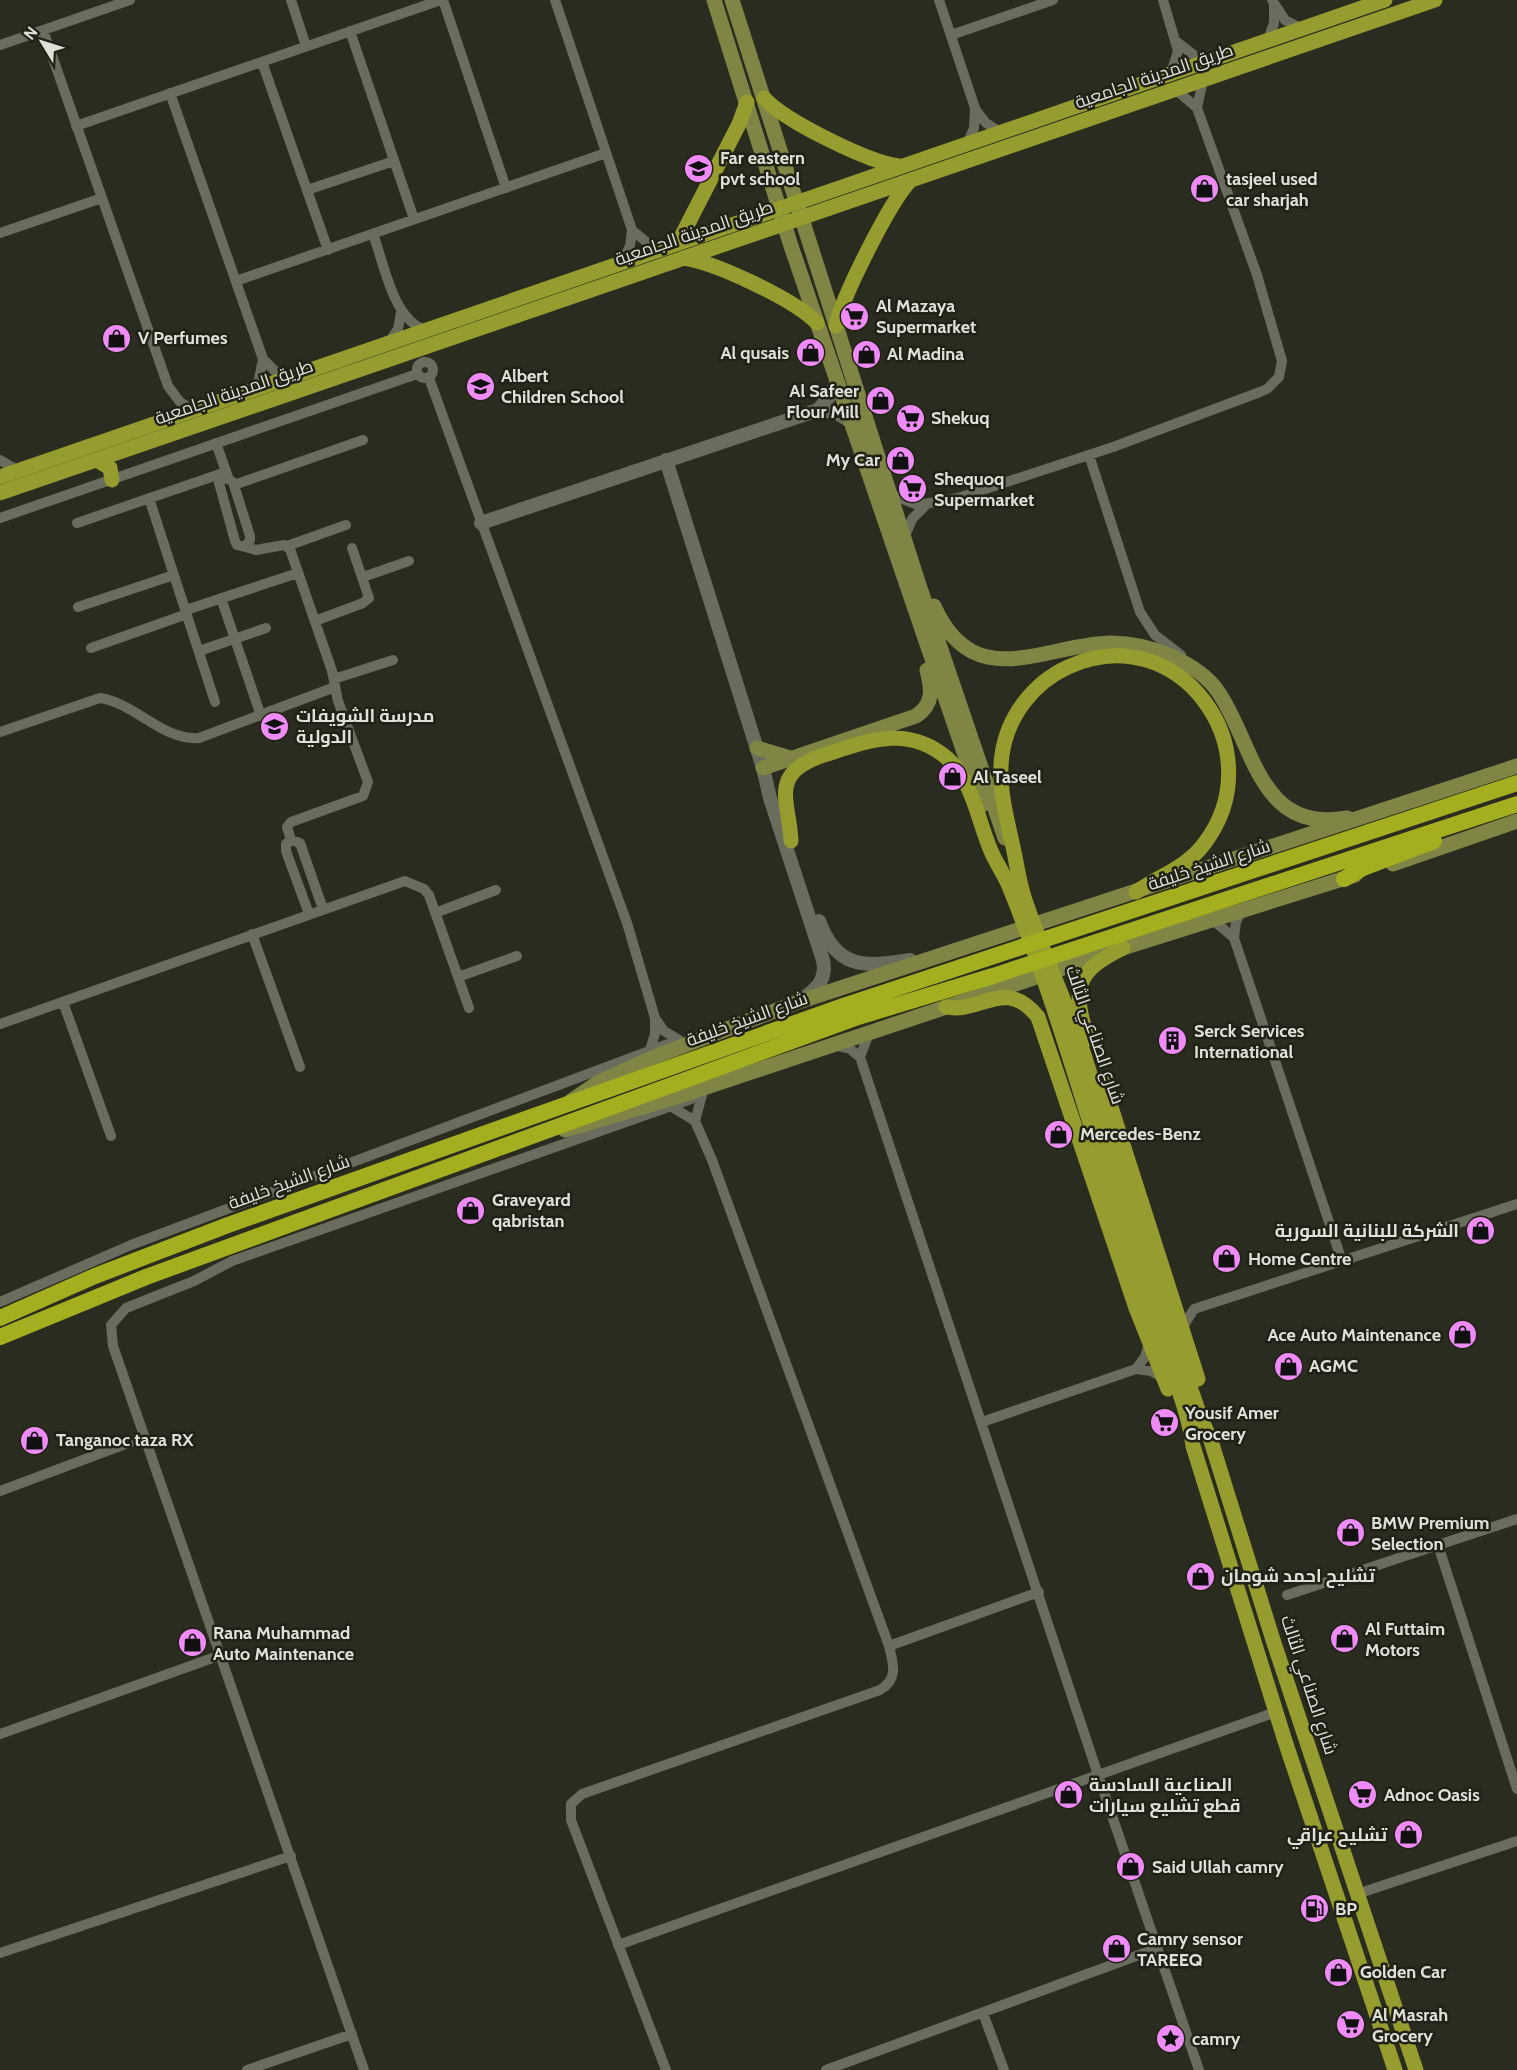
<svg xmlns="http://www.w3.org/2000/svg" width="1517" height="2070" viewBox="0 0 1517 2070" font-family="Cabin,Cairo,sans-serif">
<style>
.lines{fill:none;stroke-linecap:round;stroke-linejoin:round}
.minor{stroke:#6a6c5d;stroke-width:10}
.tertiary{stroke:#6a6c5d;stroke-width:14}
.secondary{stroke:#808545;stroke-width:15}
.primary{stroke:#969d2e;stroke-width:15}
.trunk{stroke:#a4ae1e;stroke-width:16}
.labels{text-anchor:middle;dominant-baseline:central;stroke-width:5;stroke-linejoin:round;paint-order:stroke}
.street-label{font-size:18px;fill:#dfe0d8;stroke:#212215}
.poi-label{font-size:18px;font-weight:bold;fill:#dfe0d8;stroke:#212215;text-anchor:start}
</style>
<rect width="100%" height="100%" fill="#2a2c1f"/>
<g class="lines">
<path class="minor" d="M291,0L306,46
M443,0L506,188
M555,0L632,230L630,246L623,261
M939,0L975,108L974,128L967,145
M1163,0L1178,51L1170,76
M1272,0L1285,20L1302,29
M43,30L168,386L180,402L194,411
M350,31L414,219
M951,35L1053,0
M1268,40L1274,23V6
M1177,42L1204,63
M0,45L130,0
M262,62L328,250
M170,93L263,359L274,370L288,378
M1197,108L1203,80
M975,109L986,123L1003,134
M76,126L441,0
M307,190L394,161
M632,230L656,250
M0,233L102,198
M373,234C384,263 393,321 426,330
M236,281L606,153
M389,342L398,329L401,312
M417 370a8 8 0 1 1 16 0a8 8 0 1 1-16 0Z
M429,378L627,923L655,1018V1034L650,1050
M257,389L263,359
M216,443L228,477
M1089,455L1140,612L1155,635L1181,655
M0,460L19,471
M224,477L233,482L250,536V540L245,547L237,545L235,541L219,483Z
M234,485L363,440
M892,495L918,505L958,498L1113,447L1260,392L1267,389L1279,377L1282,361L1257,275L1197,108L1175,89
M149,498L215,702
M0,518L417,374
M77,523L226,472
M905,536L912,519L926,505
M287,546L346,525
M245,547L256,550L284,545L290,549L332,671L338,701L368,782L363,796L291,822L287,827L291,840
M363,577L409,561
M221,598L261,716
M78,607L174,575
M186,610L298,573
M315,621L363,603L369,598L352,548
M91,648L187,614
M199,651L266,628
M334,679L393,660
M0,732L100,698C135,703 163,741 199,738L335,687
M435,913L496,890
M309,914L286,851V844L291,840L300,843L323,909
M1213,920L1234,938L1342,1261
M252,934L300,1067
M1234,938L1236,922L1242,910
M458,977L517,956
M63,1002L111,1136
M655,1018L664,1031L679,1040
M0,1024L405,881L424,889L429,895L469,1008
M870,1031L860,1057L1098,1775L1199,2070
M834,1045L850,1049L860,1057
M695,1121L702,1095
M0,1302L131,1245L668,1044
M1183,1327L1194,1309L1517,1204
M1136,1369L1145,1357L1149,1343
M982,1422L1136,1369L1151,1371L1163,1378
M0,1491L144,1437
M1438,1545L1517,1789
M1287,1595L1517,1519
M889,1646L1039,1592
M0,1734L221,1655
M1357,1894L1517,1841
M618,1945L1276,1712
M0,1953L291,1856
M983,2013L1004,2070
M247,2070L352,2034
M364,2070L113,1346L111,1325L126,1308L194,1281L232,1261L691,1099
M666,2070L571,1820V1804L582,1794L880,1690C899,1679 893,1663 889,1646L712,1160L695,1121L672,1107
M826,2070L1158,1948"/>
<path class="tertiary" d="M818,410L829,397L837,382
M666,460L763,768L770,798L823,960C827,979 817,989 802,999
M481,523L818,410L835,412L850,421
M819,921C837,970 865,967 910,960"/>
<path class="secondary" d="M714,0L791,246L982,805
M732,0L919,585L1005,838
M934,606C974,696 1044,644 1111,643C1133,643 1153,648 1173,657C1191,666 1208,676 1219,693C1254,745 1259,834 1347,818
M757,748L790,758
M763,768L916,716C934,704 932,689 927,670
M1393,864L1517,821
M571,1101L599,1082L654,1057L798,1002L1517,766
M565,1130L686,1094L1123,948L1355,875"/>
<path class="primary" d="M764,98C785,121 868,162 899,166
M678,243L739,124L747,102
M683,258C715,262 795,300 817,323
M836,326C842,297 889,204 909,182
M97,460L110,468L112,480
M0,477L1385,0
M0,493L1435,0
M791,841C789,799 768,774 824,755C868,741 908,724 948,759C973,782 978,821 991,851C996,863 1004,874 1009,886C1053,994 1084,1107 1120,1218C1135,1265 1151,1311 1167,1357C1177,1386 1189,1415 1193,1446L1285,1741L1395,2070
M1136,892C1159,876 1187,867 1204,844C1276,750 1178,616 1068,667C1033,683 1007,717 1002,755C998,783 1005,811 1011,838C1016,858 1018,878 1024,897C1041,948 1064,998 1082,1049C1100,1102 1114,1157 1131,1210C1153,1279 1177,1348 1200,1416L1211,1441L1273,1640L1416,2070
M946,1007C982,1014 1005,976 1038,1017L1136,1308L1168,1389
M1088,1039C1072,989 1074,972 1123,948
M1103,1082L1198,1379"/>
<path class="trunk" d="M1344,879L1363,868L1434,841
M0,1318L95,1276L228,1225L843,1006L1517,783
M0,1337L146,1277L858,1017L993,976L1517,804"/>
</g>
<defs>
<symbol id="school-disc" viewBox="-11 -11 22 22"><circle r="9.5" fill="#ee8bf7" stroke="#212215"/><path d="M0-5L7-2L0 1L-7-2ZM-4 1L0 2.5L4 1V4Q0 6-4 4Z" fill="#111"/></symbol>
<symbol id="shop-disc" viewBox="-11 -11 22 22"><circle r="9.5" fill="#ee8bf7" stroke="#212215"/><path d="M-5-2.5h2.3a2.7 3.5 0 0 1 5.4 0H5L5.5 6h-11ZM-1.5-2.5h3a1.5 2.3 0 0 0-3 0Z" fill="#111"/></symbol>
<symbol id="supermarket-disc" viewBox="-11 -11 22 22"><circle r="9.5" fill="#ee8bf7" stroke="#212215"/><path d="M-6-5.5h2.5l.6 2H6L4.5 2H-2.5L-4.4-4H-6ZM-1.5 3.2a1.3 1.3 0 1 0 .1 0ZM3 3.2a1.3 1.3 0 1 0 .1 0Z" fill="#111"/></symbol>
<symbol id="building-disc" viewBox="-11 -11 22 22"><circle r="9.5" fill="#ee8bf7" stroke="#212215"/><path d="M-4-6H4V6H1V3H-1V6H-4ZM-2.5-4.3h1.7v1.8h-1.7ZM.8-4.3h1.7v1.8H.8ZM-2.5-1h1.7V.8h-1.7ZM.8-1h1.7V.8H.8Z" fill="#111"/></symbol>
<symbol id="fuel-disc" viewBox="-11 -11 22 22"><circle r="9.5" fill="#ee8bf7" stroke="#212215"/><path d="M-5.5-6h7V0h2V4h1.3V-2.5L3-4.5l.8-.8L6-3V5H2.5V1h-1V6h-7ZM-4.2-4.7v3.2H.2V-4.7Z" fill="#111"/></symbol>
<symbol id="sight-disc" viewBox="-11 -11 22 22"><circle r="9.5" fill="#ee8bf7" stroke="#212215"/><path d="M0-6L1.8-2.2L6-1.7L2.9 1.2L3.7 5.4L0 3.3L-3.7 5.4L-2.9 1.2L-6-1.7L-1.8-2.2Z" fill="#111"/></symbol>
</defs>
<g fill-rule="evenodd">
<use href="#school-disc" x="682" y="152" width="33" height="33"/>
<use href="#shop-disc" x="1188" y="172" width="33" height="33"/>
<use href="#supermarket-disc" x="838" y="300" width="33" height="33"/>
<use href="#shop-disc" x="100" y="322" width="33" height="33"/>
<use href="#shop-disc" x="794" y="336" width="33" height="33"/>
<use href="#shop-disc" x="850" y="338" width="33" height="33"/>
<use href="#school-disc" x="464" y="370" width="33" height="33"/>
<use href="#shop-disc" x="864" y="384" width="33" height="33"/>
<use href="#supermarket-disc" x="894" y="402" width="33" height="33"/>
<use href="#shop-disc" x="884" y="444" width="33" height="33"/>
<use href="#supermarket-disc" x="896" y="472" width="33" height="33"/>
<use href="#school-disc" x="258" y="710" width="33" height="33"/>
<use href="#shop-disc" x="936" y="760" width="33" height="33"/>
<use href="#building-disc" x="1156" y="1024" width="33" height="33"/>
<use href="#shop-disc" x="1042" y="1118" width="33" height="33"/>
<use href="#shop-disc" x="454" y="1194" width="33" height="33"/>
<use href="#shop-disc" x="1464" y="1214" width="33" height="33"/>
<use href="#shop-disc" x="1210" y="1242" width="33" height="33"/>
<use href="#shop-disc" x="1446" y="1318" width="33" height="33"/>
<use href="#shop-disc" x="1272" y="1350" width="33" height="33"/>
<use href="#supermarket-disc" x="1148" y="1406" width="33" height="33"/>
<use href="#shop-disc" x="18" y="1424" width="33" height="33"/>
<use href="#shop-disc" x="1334" y="1516" width="33" height="33"/>
<use href="#shop-disc" x="1184" y="1560" width="33" height="33"/>
<use href="#shop-disc" x="1328" y="1622" width="33" height="33"/>
<use href="#shop-disc" x="176" y="1626" width="33" height="33"/>
<use href="#shop-disc" x="1052" y="1778" width="33" height="33"/>
<use href="#supermarket-disc" x="1346" y="1778" width="33" height="33"/>
<use href="#shop-disc" x="1392" y="1818" width="33" height="33"/>
<use href="#shop-disc" x="1114" y="1850" width="33" height="33"/>
<use href="#fuel-disc" x="1298" y="1892" width="33" height="33"/>
<use href="#shop-disc" x="1100" y="1932" width="33" height="33"/>
<use href="#shop-disc" x="1322" y="1956" width="33" height="33"/>
<use href="#supermarket-disc" x="1334" y="2008" width="33" height="33"/>
<use href="#sight-disc" x="1154" y="2022" width="33" height="33"/>
</g>
<g class="labels">
<g class="street-label">
<text transform="translate(1154 76) rotate(-19)">طريق المدينة الجامعية</text>
<text transform="translate(694 233) rotate(-19)">طريق المدينة الجامعية</text>
<text transform="translate(234 392) rotate(-19)">طريق المدينة الجامعية</text>
<text transform="translate(1209 865) rotate(-18)">شارع الشيخ خليفة</text>
<text transform="translate(747 1019) rotate(-20)">شارع الشيخ خليفة</text>
<text transform="translate(1095 1035) rotate(71)">شارع الصناعي الثالث</text>
<text transform="translate(289 1182) rotate(-20)">شارع الشيخ خليفة</text>
<text transform="translate(1309 1685) rotate(72)">شارع الصناعي الثالث</text>
</g>
<g class="poi-label">
<text x="720" y="158">Far eastern<tspan x="720" dy="21">pvt school</tspan></text>
<text x="1226" y="179">tasjeel used<tspan x="1226" dy="21">car sharjah</tspan></text>
<text x="876" y="306">Al Mazaya<tspan x="876" dy="21">Supermarket</tspan></text>
<text x="138" y="338">V Perfumes</text>
<text x="789" y="353" text-anchor="end">Al qusais</text>
<text x="887" y="354">Al Madina</text>
<text x="501" y="376">Albert<tspan x="501" dy="21">Children School</tspan></text>
<text x="859" y="391" text-anchor="end">Al Safeer<tspan x="859" dy="21">Flour Mill</tspan></text>
<text x="931" y="418">Shekuq</text>
<text x="880" y="460" text-anchor="end">My Car</text>
<text x="934" y="479">Shequoq<tspan x="934" dy="21">Supermarket</tspan></text>
<text x="296" y="716">مدرسة الشويفات<tspan x="296" dy="21">الدولية</tspan></text>
<text x="973" y="777">Al Taseel</text>
<text x="1194" y="1031">Serck Services<tspan x="1194" dy="21">International</tspan></text>
<text x="1080" y="1134">Mercedes-Benz</text>
<text x="492" y="1200">Graveyard<tspan x="492" dy="21">qabristan</tspan></text>
<text x="1459" y="1231" text-anchor="end">الشركة للبنانية السورية</text>
<text x="1248" y="1259">Home Centre</text>
<text x="1441" y="1335" text-anchor="end">Ace Auto Maintenance</text>
<text x="1309" y="1366">AGMC</text>
<text x="1185" y="1413">Yousif Amer<tspan x="1185" dy="21">Grocery</tspan></text>
<text x="56" y="1440">Tanganoc taza RX</text>
<text x="1371" y="1523">BMW Premium<tspan x="1371" dy="21">Selection</tspan></text>
<text x="1221" y="1576">تشليح احمد شومان</text>
<text x="1365" y="1629">Al Futtaim<tspan x="1365" dy="21">Motors</tspan></text>
<text x="213" y="1633">Rana Muhammad<tspan x="213" dy="21">Auto Maintenance</tspan></text>
<text x="1089" y="1785">الصناعية السادسة<tspan x="1089" dy="21">قطع تشليع سيارات</tspan></text>
<text x="1384" y="1795">Adnoc Oasis</text>
<text x="1387" y="1835" text-anchor="end">تشليح عراقي</text>
<text x="1152" y="1867">Said Ullah camry</text>
<text x="1335" y="1909">BP</text>
<text x="1137" y="1939">Camry sensor<tspan x="1137" dy="21">TAREEQ</tspan></text>
<text x="1360" y="1972">Golden Car</text>
<text x="1372" y="2015">Al Masrah<tspan x="1372" dy="21">Grocery</tspan></text>
<text x="1192" y="2039">camry</text>
</g>
</g>
<g transform="translate(42 42) rotate(308)" stroke="#212215" stroke-width="4.5" paint-order="stroke">
<path d="M0-4.5L10 22L0 15L-10 22Z" fill="#dfe0d8"/>
<text y="-9" font-size="16" font-weight="bold" text-anchor="middle" fill="#dfe0d8">N</text>
</g>
</svg>
